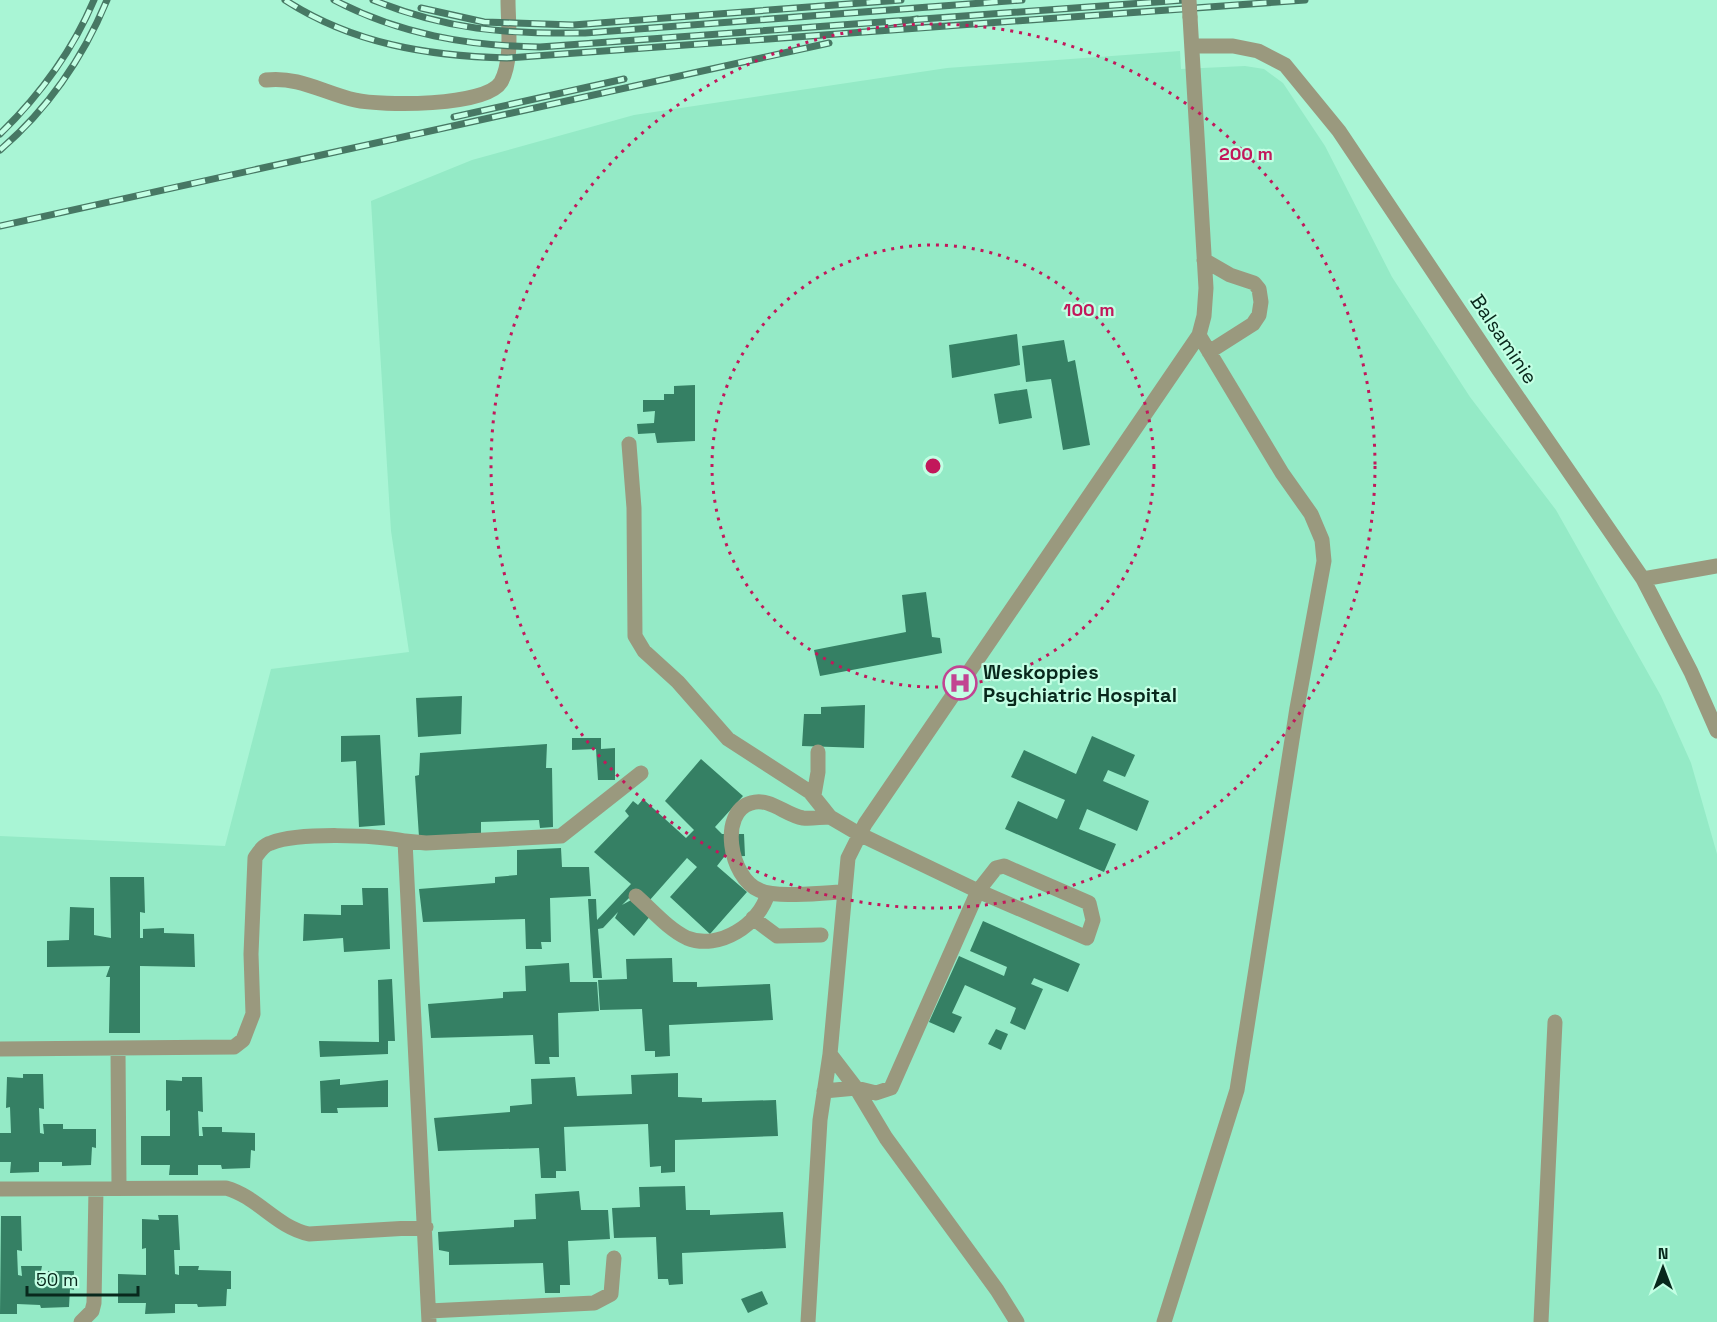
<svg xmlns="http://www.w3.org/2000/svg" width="1717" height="1322" viewBox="0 0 1717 1322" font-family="'Space Grotesk',sans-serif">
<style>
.built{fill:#94eac6}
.building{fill:#358064}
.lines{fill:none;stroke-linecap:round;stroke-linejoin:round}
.minor{stroke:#9a997e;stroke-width:15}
.rail-casing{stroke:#477864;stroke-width:7}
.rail{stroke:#c3ffe4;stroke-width:4.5;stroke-dasharray:14;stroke-linecap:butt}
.minor-bridge{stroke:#9a997e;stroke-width:15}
.ring{fill:none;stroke:#c2185b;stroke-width:3;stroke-dasharray:3 6}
.labels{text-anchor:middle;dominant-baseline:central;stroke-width:4.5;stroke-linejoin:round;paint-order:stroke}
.street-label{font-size:20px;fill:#08281c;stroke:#c3ffe4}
.poi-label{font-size:20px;font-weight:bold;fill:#08281c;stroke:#c3ffe4;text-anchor:start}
.centre{fill:#c2185b;stroke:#c3ffe4;stroke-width:3}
.ring-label{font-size:18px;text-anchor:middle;font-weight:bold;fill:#c2185b;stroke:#c3ffe4;stroke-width:4.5;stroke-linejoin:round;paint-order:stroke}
</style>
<rect width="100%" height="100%" fill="#a9f5d5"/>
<path class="built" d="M1180,51L1181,69L1245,66L1264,69L1283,83L1325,146L1392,277L1470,397L1556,510L1661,696L1691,763L1717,854V1322H0V836L225,846L271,669L409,652L391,531L371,201L472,160L634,115L947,68Z"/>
<path class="building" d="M1017,334L1020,365L952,378L949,345Z
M1064,340L1068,362L1075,360L1090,445L1063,450L1051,379L1026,382L1022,346Z
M695,385V441L657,443L655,433L638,434L637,424L654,423L655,411L643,412V400H664V394H674V386Z
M1027,389L1032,418L999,424L994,394Z
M926,592L932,637L940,638L942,653L820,676L814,650L906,632L902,595Z
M462,696L461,734L418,737L416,698Z
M865,705L864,748L802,746L804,714H821V707Z
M380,735L385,825L359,827L356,761L341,762V736Z
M1092,736L1135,755L1125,777L1108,770L1103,781L1149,801L1137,831L1087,809L1079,829L1116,844L1104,872L1005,829L1018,801L1057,819L1065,800L1011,777L1024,750L1076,774Z
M572,738H601V749L615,748V780H598L596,749L572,750Z
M547,744L546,768H552L553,827L540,828L539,820L481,822V833L419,837L415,776L419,775L420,753Z
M701,759L743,796L715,827L722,834H744L745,856L724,857L717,866L747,892L710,934L670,897L697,867L687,858L649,901L637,890L622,905L633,899L651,915L634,936L615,918L618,912L603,928L598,929L602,978H593L588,899H596L597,920L631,884L594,852L629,816L625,811L633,801L638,805L643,799L686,838L694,830L665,801Z
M561,848L562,867H589L591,896L550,898L551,942H541L542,949H526L525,919L423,922L419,889L495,883V877L517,875V850Z
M110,877H144L145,913L140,912V938H143V929L164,928V933L194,934L195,967L140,966V1033H109L110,977H106L110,966L47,967V941L69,940L70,907L94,908V935L111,938Z
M362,888H388L390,949L344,952L343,938L303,941L304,914L341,915V905H363Z
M983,921L1080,964L1068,992L1034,978L1031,984L1043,989L1025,1030L1010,1023L1016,1008L965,985L952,1013L962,1017L954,1033L929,1022L959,956L1004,976L1007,967L970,951Z
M672,958L673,982H697V987L770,984L773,1020L669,1025L670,1056L655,1057V1051H645L642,1009L600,1010L598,980L627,979L626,959Z
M569,963L570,982H597L599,1011L558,1013L559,1057H549L550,1064H535L533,1035L431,1038L428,1004L503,998V992L526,991L525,966Z
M392,979L395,1041H388V1054L320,1057L319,1041L379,1042L378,980Z
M996,1029L1008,1034L1001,1050L988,1044Z
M678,1073V1097L702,1098V1102L776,1100L778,1136L675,1140V1172L661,1173V1166L650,1167L648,1124L564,1127L566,1171H556V1178H541L539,1148L438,1151L434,1118L510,1112V1106L532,1104L531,1079L575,1077L577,1096L632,1094L631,1075Z
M23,1074H43L44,1109L39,1108L40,1133L44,1134L43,1124H63V1129H96V1148L92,1147L91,1165L62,1166V1162H39V1172L10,1173L11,1162H0V1133H11L10,1107L6,1108L7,1077L23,1078Z
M182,1077H202L203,1112L198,1111L199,1136H203L202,1127H222V1132L255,1133V1151L251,1150L250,1168L222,1169L221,1165H198V1175H169L170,1165H141V1136H170V1110L166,1111V1080L182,1081Z
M340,1079V1085L388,1080V1107L337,1108L338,1113H321L320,1081Z
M685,1186L686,1210H710V1215L783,1212L786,1248L682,1253L683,1284L669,1285L668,1279H658L656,1237L614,1238L612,1208L640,1207L639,1187Z
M579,1191L581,1210H608L610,1239L568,1241L570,1285H560V1293H545L543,1263L449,1265V1252L439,1250L438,1232L514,1227V1220L536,1219L535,1194Z
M158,1215H178L180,1250H174L175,1274L179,1275V1266H199L198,1270L231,1271V1289H227L226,1306L198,1307L197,1304H175V1313L145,1314L146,1303H118V1274L146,1275V1248L142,1249V1219L159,1220Z
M1,1216H21L22,1251L17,1250L18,1275L22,1276L21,1266H42L41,1271H74V1290L70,1289L69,1307L41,1308L40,1305L17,1304V1314H0Z
M762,1291L768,1304L748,1313L741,1299Z"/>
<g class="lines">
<path class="minor" d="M1192,46H1233L1258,51L1285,65L1339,131L1499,370L1643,579L1691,672L1717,731
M266,80C299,76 324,93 355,100C381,106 486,107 501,82C513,60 508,24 508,0
M1204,260L1230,275L1254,283L1259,289L1261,302L1259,315L1253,324L1209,352
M629,444L634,508L635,636L644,651L678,682L728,739L810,792L830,817L859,834L978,891L1087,938L1093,920L1089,903L1004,866L996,868L978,891L891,1088L876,1093L856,1088L824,1091
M1643,579L1717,566
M814,795L818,772V752
M830,817C821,817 811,819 803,818C785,815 770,797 751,803C719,812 729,877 759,890C780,899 822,892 845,892
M636,896C651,909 669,930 687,938C719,951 760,924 768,893
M753,918L777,936L821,935
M0,1049L234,1047L243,1040L253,1014L251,954L255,858C259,852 263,845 271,843C299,832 375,835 405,841
M118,1050L119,1187
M830,1054L856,1088L886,1138L997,1290L1017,1322
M0,1189L226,1188C258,1197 276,1227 309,1234L426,1227
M429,1311L594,1303L611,1294L614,1258
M81,1322L92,1311L94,1303L96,1189
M429,1322L405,841L426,843L561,836L641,773
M808,1322L820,1120L830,1054L848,858L865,824L1199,335L1204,316L1206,288L1190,17
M1164,1322L1237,1090L1297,708L1324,561L1322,540L1311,514L1282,473L1199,335
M1541,1322L1555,1022"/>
<defs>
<path id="rail" d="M285,0C353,44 428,56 507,58L1305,0
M334,0C399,34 467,46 540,47L1184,0
M373,0C447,30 505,34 585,33L1022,0
M421,8L484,22L573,25L901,0
M888,23L917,19
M454,117L624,79
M0,134C40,95 72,52 94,0
M0,150C48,109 83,58 107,0
M0,226L829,43"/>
</defs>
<use href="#rail" class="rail-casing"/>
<use href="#rail" class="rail"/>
<path class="minor-bridge" d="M1189,0L1190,17"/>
</g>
<g class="ring">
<circle cx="933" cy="466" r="221"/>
<circle cx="933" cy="466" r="442"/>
</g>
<defs>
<symbol id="hospital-ring" viewBox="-11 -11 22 22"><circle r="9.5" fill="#c3ffe4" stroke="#c24492" stroke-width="1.5"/><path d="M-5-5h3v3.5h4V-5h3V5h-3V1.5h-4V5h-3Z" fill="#c24492"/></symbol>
</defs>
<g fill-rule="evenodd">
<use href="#hospital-ring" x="941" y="664" width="38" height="38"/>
</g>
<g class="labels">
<g class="street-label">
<text transform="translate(1504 339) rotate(56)">Balsaminie</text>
</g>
<g class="poi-label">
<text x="983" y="672">Weskoppies<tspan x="983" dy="23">Psychiatric Hospital</tspan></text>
</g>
</g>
<circle cx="933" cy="466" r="9" class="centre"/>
<g class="ring-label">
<text x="1246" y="160">200 m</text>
<text x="1089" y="316">100 m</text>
</g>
<g transform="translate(1663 1268)" stroke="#c3ffe4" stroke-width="4.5" paint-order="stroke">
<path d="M0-4.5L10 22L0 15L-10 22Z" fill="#08281c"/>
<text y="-9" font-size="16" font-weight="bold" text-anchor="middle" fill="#08281c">N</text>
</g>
<path d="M27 1286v9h111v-9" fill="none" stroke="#08281c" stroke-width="3"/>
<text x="36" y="1286" font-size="18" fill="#08281c" stroke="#c3ffe4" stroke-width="4.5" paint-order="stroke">50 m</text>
</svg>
